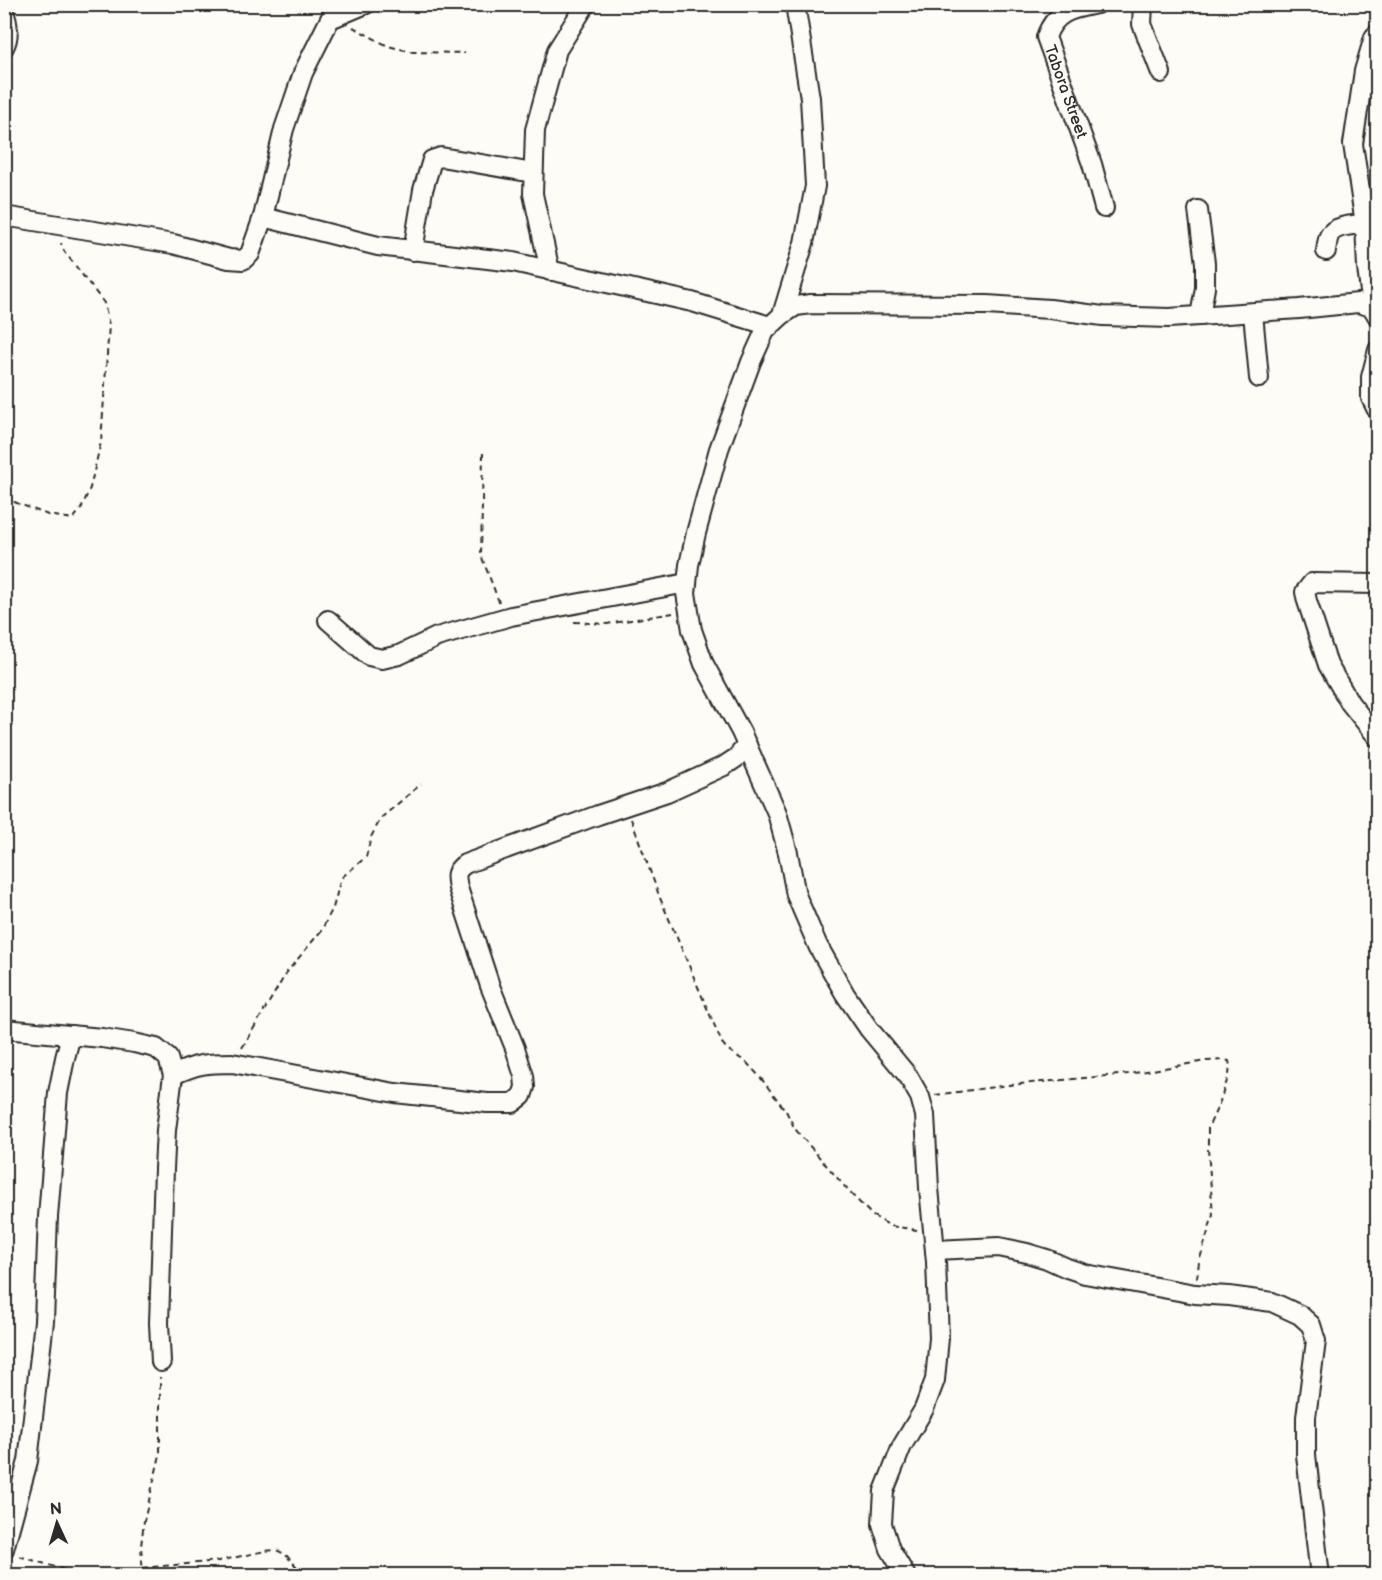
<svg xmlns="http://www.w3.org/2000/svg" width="1382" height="1580" viewBox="0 0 1382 1580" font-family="'Balsamiq Sans',sans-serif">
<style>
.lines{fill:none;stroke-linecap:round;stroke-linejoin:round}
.minor-casing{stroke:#2b2b2b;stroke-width:22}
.path{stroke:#2b2b2b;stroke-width:2;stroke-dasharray:6 4.5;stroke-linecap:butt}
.minor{stroke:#fdfcf7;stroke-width:18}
.labels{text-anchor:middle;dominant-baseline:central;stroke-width:6;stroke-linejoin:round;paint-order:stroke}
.street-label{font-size:16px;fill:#2b2b2b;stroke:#fdfcf7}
</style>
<rect width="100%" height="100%" fill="#fdfcf7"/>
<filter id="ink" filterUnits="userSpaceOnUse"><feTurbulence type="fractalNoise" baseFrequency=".0167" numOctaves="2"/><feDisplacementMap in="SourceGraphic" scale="12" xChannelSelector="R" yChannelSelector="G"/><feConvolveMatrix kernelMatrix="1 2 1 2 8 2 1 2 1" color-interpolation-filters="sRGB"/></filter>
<g filter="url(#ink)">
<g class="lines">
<defs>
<g id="minor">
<path id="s1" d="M1097,4C1072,9 1055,11 1046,37L1092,164L1104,208"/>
<path d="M1143,4L1142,24L1161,73"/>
<path d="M4,12C8,22 10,37 4,47"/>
<path d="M335,17L366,4"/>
<path d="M1198,210L1205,263V288L1200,316"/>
<path d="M4,216L173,244L229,259L243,260L250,254L263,217L378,246L513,262L692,302L770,326"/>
<path d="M263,217L284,129L303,73L332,15"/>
<path d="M413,251L423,190L432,160L441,157L533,173"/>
<path d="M1326,251C1327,246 1327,241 1329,236C1334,225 1354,225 1365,224"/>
<path d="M550,271L533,194L535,130L557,50L586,4"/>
<path d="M1372,307L1367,268L1365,224L1353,144L1364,71L1374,37L1378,33"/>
<path d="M1253,313L1259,378"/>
<path d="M782,315L804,243L815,186L810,98L795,4"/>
<path d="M1378,350L1371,377V398L1378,412"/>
<path d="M1378,584L1312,583L1305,592L1307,601L1328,665L1350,703L1378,738"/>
<path d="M328,620L369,656L382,659L399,655L437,637L511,616L687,583"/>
<path d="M4,1029L102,1038L134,1043L156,1048L168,1058L173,1075L166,1130L164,1169L159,1323L161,1362"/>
<path d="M173,1075C197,1064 206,1063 232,1063L395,1093L487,1103H513L522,1096L525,1087L524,1076L515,1048L490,986L458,888C456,876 454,872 465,864L598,815L667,792L724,766L736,758L747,745"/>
<path d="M935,1250L999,1247L1027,1253L1047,1259L1067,1268L1085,1274L1195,1294L1229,1296L1272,1302L1300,1315L1311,1325L1316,1341L1306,1417V1455L1320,1576"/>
<path d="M4,1549L28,1461L44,1321L48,1217L58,1093L65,1058L71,1035"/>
<path d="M906,1576L890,1549L882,1524L884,1491L902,1446L924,1409L935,1380L939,1338L936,1262L929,1188L925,1115L920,1097L908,1076L869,1029L845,994L818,946L796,895L788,853L777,813L741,732L704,664L692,630L686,593L689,565L696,533L719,449L751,362L765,331L782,315L796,306L811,304L987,305L1050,309L1103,316L1169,318L1299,309L1358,303L1372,307L1378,317"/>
</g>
</defs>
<use href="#minor" class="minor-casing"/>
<path class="path" d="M353,27L388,46L413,52L465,53
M483,453L481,555L499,602
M4,498L48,515L73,519L81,509L90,488L101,442L109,325L104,303L64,251L61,243
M574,622L607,624L673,613
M631,819L660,898L722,1043L727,1049L747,1063L760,1077L786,1111L795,1129L852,1195L873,1216L891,1226L917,1230
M242,1048L287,972L321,931L333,908L341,878L366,857L371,837L381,818L421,784
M935,1095L1009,1085L1128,1074L1206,1061L1224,1060L1229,1061L1230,1066L1229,1075L1219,1104L1208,1128V1149L1213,1215L1199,1262L1197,1278
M19,1556L85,1576
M142,1568L219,1561L265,1551L276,1550L285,1554L305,1576
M143,1576L141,1546L144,1521L160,1455V1377"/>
<use href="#minor" class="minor"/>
</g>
</g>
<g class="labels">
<g class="street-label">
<text stroke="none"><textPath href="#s1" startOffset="123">Tabora Street</textPath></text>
</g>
</g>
<rect width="1382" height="1580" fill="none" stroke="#fdfcf7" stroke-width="24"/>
<rect x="12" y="12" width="1358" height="1556" fill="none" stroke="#2b2b2b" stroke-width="2" filter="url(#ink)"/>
<g transform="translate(57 1523) rotate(356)" stroke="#fdfcf7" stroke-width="4.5" paint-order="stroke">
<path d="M0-4.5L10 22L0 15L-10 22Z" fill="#2b2b2b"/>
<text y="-9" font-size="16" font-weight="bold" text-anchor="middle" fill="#2b2b2b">N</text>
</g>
</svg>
